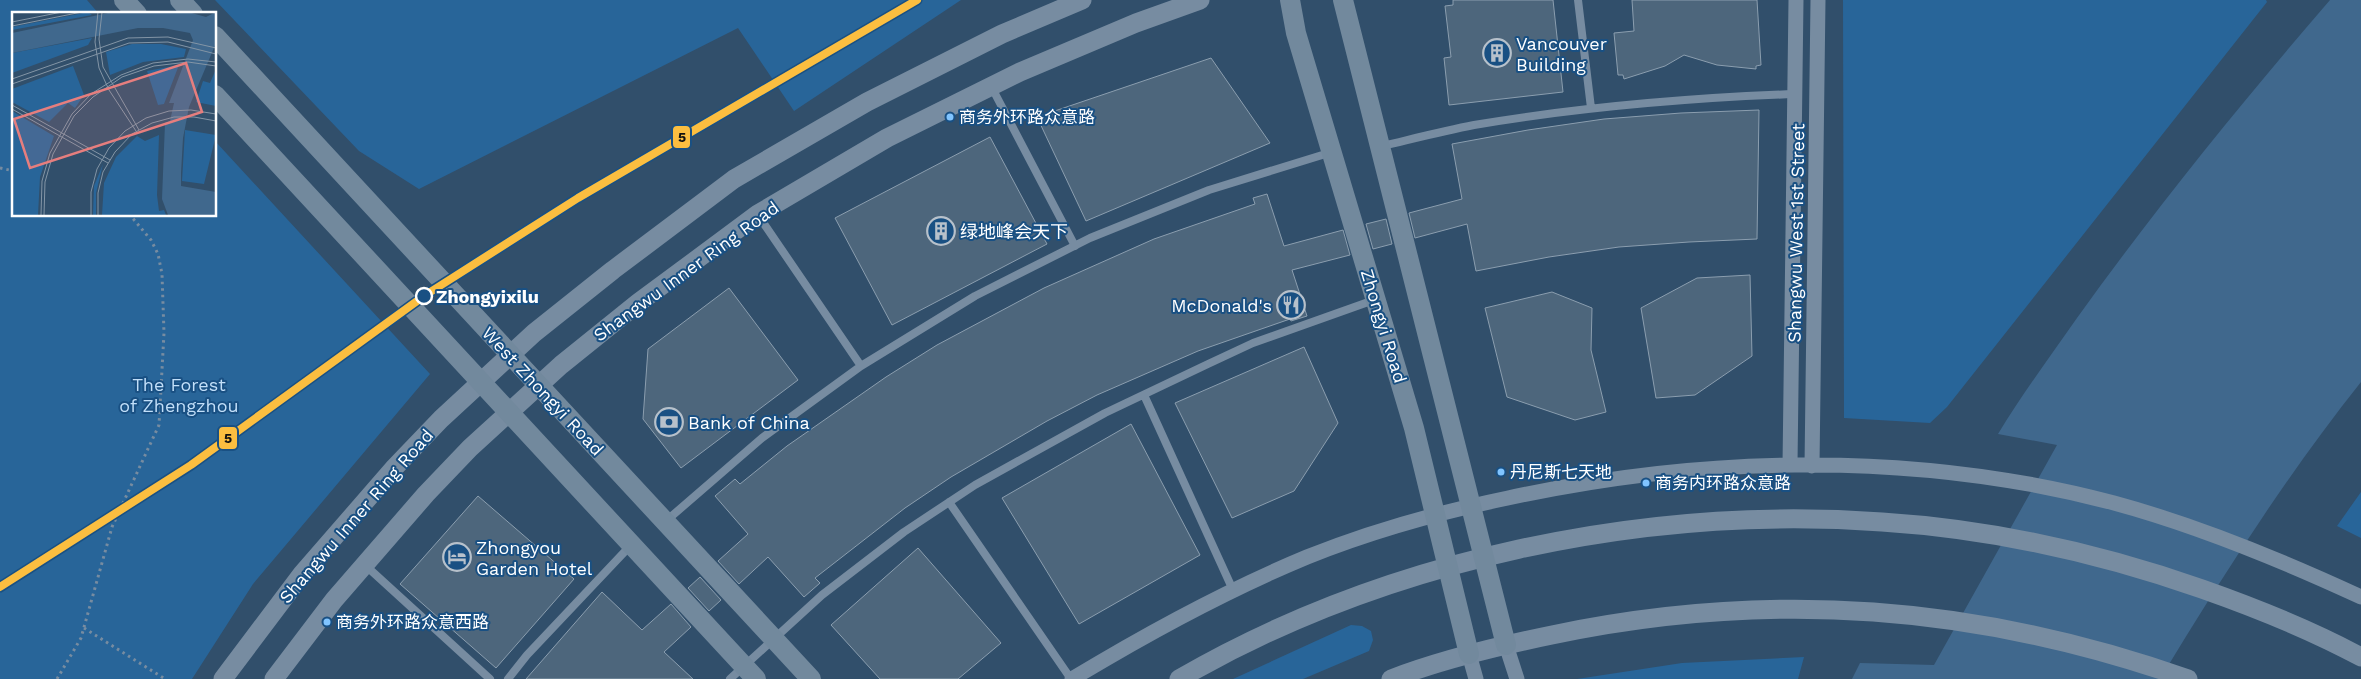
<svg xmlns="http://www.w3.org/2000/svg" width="2361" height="679" viewBox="0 0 2361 679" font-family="'Work Sans','Noto Sans SC',sans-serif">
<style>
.green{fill:#286599}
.water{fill:#40688d}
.building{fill:#4d667c;stroke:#8b9eaf}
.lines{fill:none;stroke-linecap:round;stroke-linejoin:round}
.path{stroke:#778ca1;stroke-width:3;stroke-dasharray:2.5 4;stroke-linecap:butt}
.service{stroke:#778ca1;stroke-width:8}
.minor{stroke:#778ca1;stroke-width:15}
.tertiary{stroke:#778ca1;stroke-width:19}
.secondary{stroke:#72899d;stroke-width:20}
.metro-1-casing{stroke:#195083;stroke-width:11}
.metro-1{stroke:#fbbe40;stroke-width:8}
.bus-dot{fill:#80c4ff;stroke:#195083;stroke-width:2}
.stop-dot{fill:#195083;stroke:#fff;stroke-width:2.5}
.labels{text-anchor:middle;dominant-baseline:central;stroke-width:4;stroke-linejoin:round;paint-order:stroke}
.bus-label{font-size:17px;fill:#fff;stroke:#195083;text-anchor:start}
.poi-label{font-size:18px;fill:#fff;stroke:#195083;text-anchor:start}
.street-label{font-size:18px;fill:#fff;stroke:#195083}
.stop-label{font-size:18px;font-weight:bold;fill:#fff;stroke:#195083;text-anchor:start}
.park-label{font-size:18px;fill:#c2dff9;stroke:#195083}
.inset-road{fill:none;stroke:#8395a6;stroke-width:1}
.view{fill:#e67e7e;fill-opacity:0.15;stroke:#e67e7e;stroke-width:2.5}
.inset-edge{fill:none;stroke:#fff;stroke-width:2.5}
.line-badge{stroke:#195083;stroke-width:2}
.pale-badge-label{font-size:14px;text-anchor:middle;font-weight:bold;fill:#111}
</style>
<rect width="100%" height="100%" fill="#314f6b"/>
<path class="green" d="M0,0H87L99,14H14V215H215V141L430,374L253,584L192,679H0Z
M215,0H961L794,111L738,28L419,189L359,151Z
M1843,0H2266L2267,2L1947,407L1930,423L1844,418Z
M2361,492V538L2337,526Z
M1351,625L1362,626L1371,631L1373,640L1369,651L1303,679H1233Z
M1804,657L1798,679H1577L1682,663Z"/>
<path class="water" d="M2330,0H2361V382C2286,476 2222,577 2160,679H1852L1860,663L1934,665L2057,445L1998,434C2022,394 2050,357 2077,318C2156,208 2241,103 2330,0Z"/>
<path class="building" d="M1453,0H1553L1563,92L1449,105L1444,58L1451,57L1445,6L1453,5Z
M1632,0H1757L1761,65L1756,66V69L1717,65L1684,55L1665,66L1624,79L1623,75H1618L1614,33L1634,31Z
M1211,58L1270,143L1086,221L1037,117Z
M1759,110L1757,239L1689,242L1619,247L1549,257L1476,271L1467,224L1415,238L1409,213L1462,199L1452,144L1528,130L1604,119L1681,113Z
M990,137L1047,244L892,325L835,218Z
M1267,194L1284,246L1343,230L1350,255L1292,270L1307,316L1291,321L1290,319L1198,351L1097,395L1047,421L951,477L905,508L815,578L820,583L804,597L768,557L739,584L718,561L748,534L715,496L735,479L740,484L787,446L886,377L937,345L1044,288L1154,239L1255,204L1253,198Z
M1386,219L1392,244L1373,249L1366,224Z
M1750,275L1752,356L1695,395L1656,398L1641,308L1697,278Z
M729,288L798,380L681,468L643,419L648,349Z
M1552,292L1592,308L1591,350L1606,412L1575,420L1507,397L1485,308Z
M1304,347L1338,423L1294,491L1232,518L1175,403Z
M1131,424L1200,555L1079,624L1002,498Z
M478,496L574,579L496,668L400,584Z
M918,548L1001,643L958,679H880L831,625Z
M700,577L721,600L709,611L688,588Z
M602,592L642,630L671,604L691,627L664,652L693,679H526Z"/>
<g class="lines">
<path class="path" d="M0,168L14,171
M84,628L165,679
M57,679L81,638L112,527L159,425L164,333L162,274L158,254L151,240L130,215"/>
<path class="service" d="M1578,0L1591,108
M991,86L1075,246
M1382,146C1412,139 1443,131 1474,125C1581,107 1687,98 1795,94
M758,215L861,366
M1144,395L1233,590
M949,502L1071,679
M666,521L762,438L861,366L975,296L1090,238L1209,190L1332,152
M365,565L490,679
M508,679L527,655L631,545
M730,679L822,595L904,532L975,485L1105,413L1208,364L1253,343L1374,300"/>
<path class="minor" d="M1790,465L1796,0
M1812,466L1818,0
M1506,645L1517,679
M1469,654L1476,679
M1072,679C1148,633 1225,591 1307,557C1372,531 1440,512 1508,498C1706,455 1918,451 2114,503C2199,526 2281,560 2361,597"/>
<path class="tertiary" d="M223,679L302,574L395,467L441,419L534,333L613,270L734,179L867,102L1002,34L1082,0
M274,679L334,600L426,494L470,448L561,365L638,303L758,214L887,138L1020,72L1136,23L1200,0
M1179,679C1386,559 1644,505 1882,522C1991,529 2099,553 2202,589C2256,608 2311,630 2361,657
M1391,679C1443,659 1498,646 1552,635C1771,589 1978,605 2188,679"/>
<path class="secondary" d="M124,0L137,14
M180,0L193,14
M1290,0L1296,33L1414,428L1469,654
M1343,0L1506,645
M215,36L811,679
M215,95L756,679"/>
<defs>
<path id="metro-1" d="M0,587L191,465L424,296L578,198L917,0"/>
</defs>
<use href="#metro-1" class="metro-1-casing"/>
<use href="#metro-1" class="metro-1"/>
</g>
<defs>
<symbol id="building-ring" viewBox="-11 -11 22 22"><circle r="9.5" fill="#195083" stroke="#b7c1cb" stroke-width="1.5"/><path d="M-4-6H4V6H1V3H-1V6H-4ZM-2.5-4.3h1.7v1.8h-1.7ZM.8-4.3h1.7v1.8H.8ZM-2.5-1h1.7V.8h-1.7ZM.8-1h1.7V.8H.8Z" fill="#b7c1cb"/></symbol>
<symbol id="restaurant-ring" viewBox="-11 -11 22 22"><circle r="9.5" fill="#195083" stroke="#b7c1cb" stroke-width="1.5"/><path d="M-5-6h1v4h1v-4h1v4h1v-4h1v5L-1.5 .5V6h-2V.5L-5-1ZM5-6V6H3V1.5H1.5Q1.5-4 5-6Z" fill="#b7c1cb"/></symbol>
<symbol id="bank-ring" viewBox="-11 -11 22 22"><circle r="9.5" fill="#195083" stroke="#b7c1cb" stroke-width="1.5"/><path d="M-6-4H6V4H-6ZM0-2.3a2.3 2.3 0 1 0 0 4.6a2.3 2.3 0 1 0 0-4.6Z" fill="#b7c1cb"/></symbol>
<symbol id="hotel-ring" viewBox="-11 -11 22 22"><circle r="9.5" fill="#195083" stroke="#b7c1cb" stroke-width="1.5"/><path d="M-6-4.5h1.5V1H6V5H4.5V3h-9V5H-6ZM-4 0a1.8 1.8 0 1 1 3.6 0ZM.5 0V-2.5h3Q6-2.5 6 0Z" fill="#b7c1cb"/></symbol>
</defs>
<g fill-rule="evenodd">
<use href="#building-ring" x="1481" y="37" width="32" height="32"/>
<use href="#building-ring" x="925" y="215" width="32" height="32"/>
<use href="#restaurant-ring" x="1275" y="289" width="32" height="32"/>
<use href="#bank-ring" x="653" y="406" width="32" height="32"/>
<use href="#hotel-ring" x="441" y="541" width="32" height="32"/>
</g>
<g class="bus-dot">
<circle cx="950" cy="117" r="4.5"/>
<circle cx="1501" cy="472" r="4.5"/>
<circle cx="1646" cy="483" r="4.5"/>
<circle cx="327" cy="622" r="4.5"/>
</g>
<circle class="stop-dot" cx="424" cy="296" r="8"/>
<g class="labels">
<g class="bus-label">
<text x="959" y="117">商务外环路众意路</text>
<text x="1510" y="472">丹尼斯七天地</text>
<text x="1655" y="483">商务内环路众意路</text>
<text x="336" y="622">商务外环路众意西路</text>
</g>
<g class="poi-label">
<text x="1516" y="43">Vancouver<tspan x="1516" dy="21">Building</tspan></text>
<text x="960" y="231">绿地峰会天下</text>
<text x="1272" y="305" text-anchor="end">McDonald's</text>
<text x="688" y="422">Bank of China</text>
<text x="476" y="547">Zhongyou<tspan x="476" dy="21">Garden Hotel</tspan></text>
</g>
<g class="street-label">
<text transform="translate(1796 233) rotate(-89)">Shangwu West 1st Street</text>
<text transform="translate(686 271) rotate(-36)">Shangwu Inner Ring Road</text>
<text transform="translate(1384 326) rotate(73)">Zhongyi Road</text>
<text transform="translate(543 391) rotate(47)">West Zhongyi Road</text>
<text transform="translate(356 516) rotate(-49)">Shangwu Inner Ring Road</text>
</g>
<g class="stop-label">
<text x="436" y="296">Zhongyixilu</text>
</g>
<g class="park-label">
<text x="179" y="384">The Forest<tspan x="179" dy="21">of Zhengzhou</tspan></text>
</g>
</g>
<g transform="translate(12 12)">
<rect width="204" height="204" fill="#314f6b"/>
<path d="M76,0L80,3L0,18V15ZM80,26L76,33L0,61V41ZM120,32H149L174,37L172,45L131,50L98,63L94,40ZM167,53L152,92L146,93L135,59ZM61,54L72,83L63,96L56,91L37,110L0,90V77ZM204,57V94L184,90L191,69L198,71ZM0,99L42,124L28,165L26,203H0ZM173,118L204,123L192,172L170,169ZM147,123L145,183L147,199L152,198L154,203H90L92,171L104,145L125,124L133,129ZM91,152L84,181V203H81L82,174Z" fill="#286599"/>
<path d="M101,0H176L194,5L204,0V31L177,95L171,126L169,161V174L204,180V203H156L150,187L153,111L158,109L162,91H157L181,28L178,21L151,16H126L0,41V21Z" fill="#40688d"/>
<path class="inset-road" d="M86,0L83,30L87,56L97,78L124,119M90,0L87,27L91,55L127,118M0,10L50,0M0,14L70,0M0,67L116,26L156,25L204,36M0,72L117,31L156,30L204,42M0,93L98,148M0,97L96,151M29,203L30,169L38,141L60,102L79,82L109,63L141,51L176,47L204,50M32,203L33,170L41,142L62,104L81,85L110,65L142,54L176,50L204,54M79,203V180L85,157L97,136L113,119L134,106L157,99L179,98L204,102M86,203V181L91,160L103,140L120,122L140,111L162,105H182L204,109"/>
<path class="view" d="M174,51L190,100L18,156L2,107Z"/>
<rect width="204" height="204" class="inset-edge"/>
</g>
<g class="line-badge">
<rect x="672" y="125" width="19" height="24" rx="5" fill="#fbbe40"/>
<rect x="218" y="426" width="20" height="24" rx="5" fill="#fbbe40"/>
</g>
<g class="pale-badge-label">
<text x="682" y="142">5</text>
<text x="228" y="443">5</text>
</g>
</svg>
